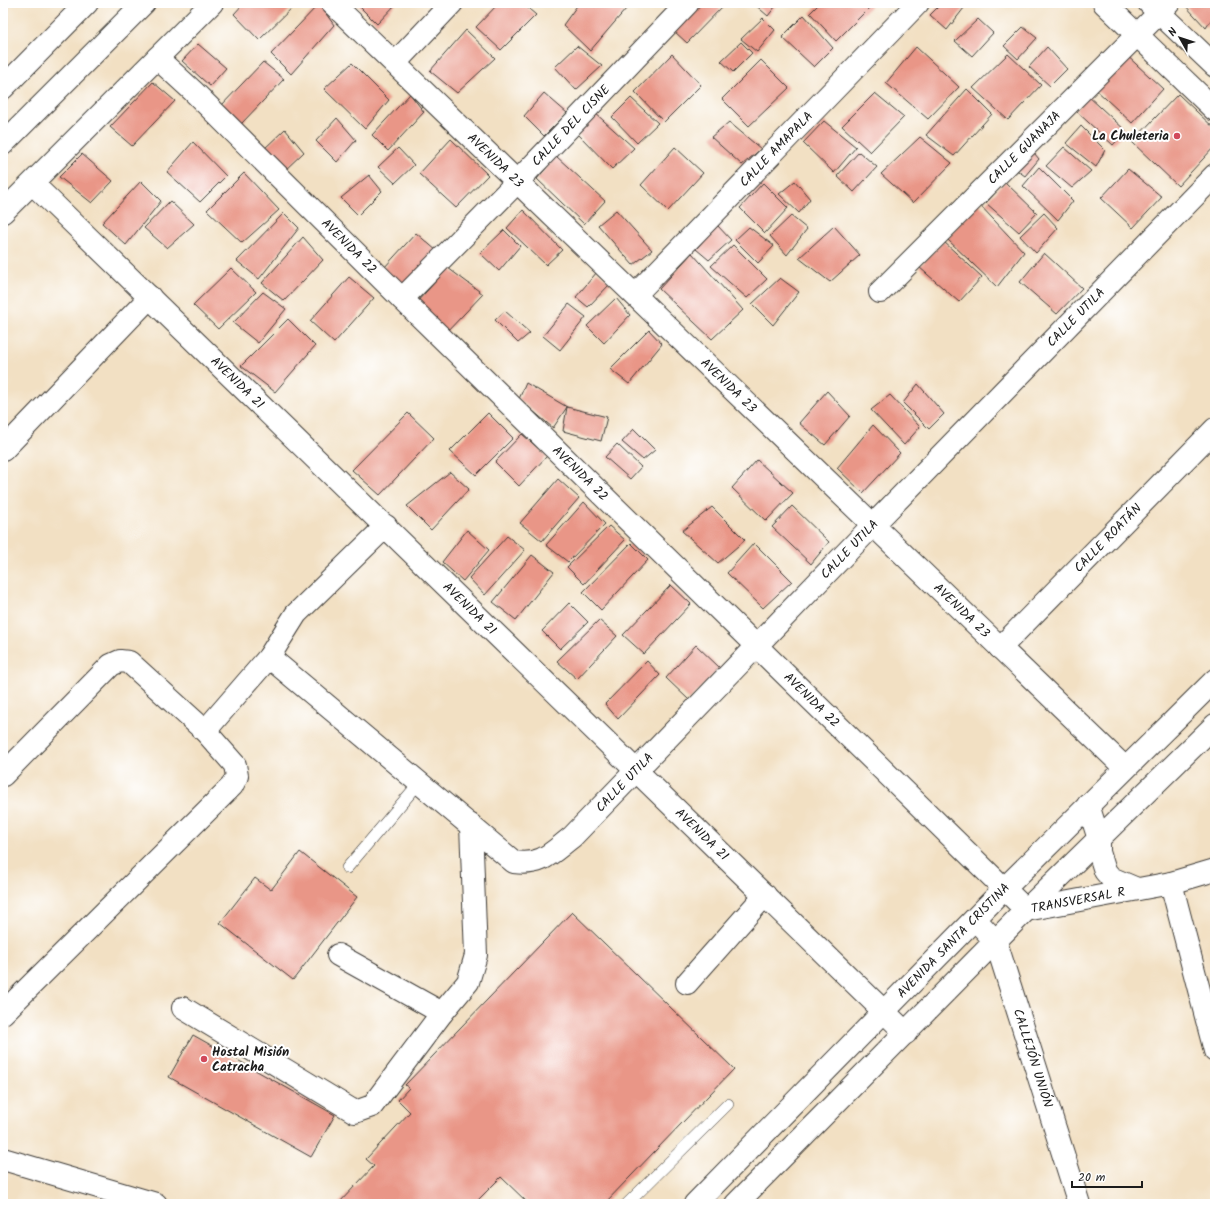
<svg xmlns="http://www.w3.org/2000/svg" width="1218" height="1207" viewBox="0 0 1218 1207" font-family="Kalam,sans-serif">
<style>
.building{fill:#e99687}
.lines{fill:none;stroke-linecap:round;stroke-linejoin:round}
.lane-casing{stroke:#3c3935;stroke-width:12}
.street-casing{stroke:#3c3935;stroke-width:24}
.secondary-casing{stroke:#3c3935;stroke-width:24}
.highway-casing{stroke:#3c3935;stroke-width:24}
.lane{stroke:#fff;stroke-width:11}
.street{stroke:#fff;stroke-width:22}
.secondary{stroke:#fff;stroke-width:22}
.highway{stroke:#fff;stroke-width:22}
.poi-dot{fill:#d1495b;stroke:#fff;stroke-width:1.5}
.labels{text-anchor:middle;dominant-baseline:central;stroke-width:4;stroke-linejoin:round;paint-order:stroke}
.street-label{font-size:13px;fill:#1c1c1c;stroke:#fff}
.poi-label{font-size:13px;font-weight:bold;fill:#1c1c1c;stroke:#fff;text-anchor:end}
</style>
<rect width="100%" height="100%" fill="#fff"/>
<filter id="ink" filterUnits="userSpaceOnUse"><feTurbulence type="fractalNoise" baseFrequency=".025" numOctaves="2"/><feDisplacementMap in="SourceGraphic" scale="8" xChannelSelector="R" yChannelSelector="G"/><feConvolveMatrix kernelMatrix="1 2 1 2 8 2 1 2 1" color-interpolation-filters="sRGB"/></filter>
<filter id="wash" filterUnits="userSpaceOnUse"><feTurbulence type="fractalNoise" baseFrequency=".012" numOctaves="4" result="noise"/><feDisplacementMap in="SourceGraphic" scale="16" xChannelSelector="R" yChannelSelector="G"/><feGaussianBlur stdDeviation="0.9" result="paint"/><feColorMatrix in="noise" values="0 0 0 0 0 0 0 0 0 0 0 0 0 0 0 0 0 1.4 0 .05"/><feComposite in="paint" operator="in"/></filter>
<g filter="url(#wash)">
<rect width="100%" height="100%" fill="#f2e0c3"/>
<g id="blocks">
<path class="building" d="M244,3H297L259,40L234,14Z
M356,3H397L377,24Z
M499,3H522L536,15L501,50L476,27Z
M579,3H618L626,9L590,51L563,25Z
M702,3H726L687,43L674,31Z
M753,3H778L768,16Z
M820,3H874L836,41L810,13Z
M942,3H958L964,8L947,30L930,15Z
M1183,3H1212L1215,6V14L1206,28Z
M319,4L334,25L291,74L271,54Z
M804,15L833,48L814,67L782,37Z
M763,18L775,30L757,52L741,39Z
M978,19L993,33L972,56L955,41Z
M1023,27L1037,38L1018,59L1004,46Z
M466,30L495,58L457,93L430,71Z
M741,42L752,53L733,72L721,61Z
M198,44L226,68L210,86L182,61Z
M577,46L602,66L576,90L555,67Z
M916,47L959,87L928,119L886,83Z
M1047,47L1067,69L1050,86L1029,67Z
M1123,52L1163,89L1132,123L1093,87Z
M672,54L701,85L664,122L635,92Z
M1008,54L1041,85L1008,120L973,88Z
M761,60L789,88L749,126L722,99Z
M263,62L284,79L241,124L220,107Z
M352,63L389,100L365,129L324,89Z
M153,82L175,101L132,146L110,127Z
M967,89L992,114L954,156L926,135Z
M544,93L567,113L544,136L524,116Z
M875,93L904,117L870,152L842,126Z
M410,94L424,112L388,151L372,135Z
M1178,94L1215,129V146L1178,186L1132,142Z
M1087,95L1126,131L1113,145L1076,111Z
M631,98L658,123L637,143L612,117Z
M594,112L634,148L612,169L578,134Z
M337,118L356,140L337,162L316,141Z
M824,121L856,147L834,173L803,143Z
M729,122L761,149L742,165L711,137Z
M1081,126L1105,150L1096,167L1066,143Z
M285,129L304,152L283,172L262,151Z
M920,137L952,163L913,203L881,174Z
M451,139L488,175L456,208L419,174Z
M193,142L226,176L200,202L167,172Z
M675,147L703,173L668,211L641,185Z
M1064,147L1091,171L1072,188L1046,166Z
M398,148L414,165L395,183L378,167Z
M1030,148L1039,159L1025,176L1011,166Z
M859,152L877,167L854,192L837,176Z
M82,154L113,181L92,203L59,177Z
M556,156L605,201L584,224L537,179Z
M1039,167L1073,201L1058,220L1023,186Z
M1128,169L1162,197L1133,228L1101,198Z
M244,173L279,210L242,243L207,210Z
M369,175L382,191L358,215L341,198Z
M141,181L161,201L126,245L102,223Z
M795,181L810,199L799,213L779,194Z
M1005,182L1037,213L1019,232L986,203Z
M763,183L788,208L765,233L740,208Z
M170,201L194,224L167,248L144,228Z
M978,203L1024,252L997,287L946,238Z
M523,210L562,250L546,265L507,228Z
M616,210L652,250L633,265L598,225Z
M284,213L299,228L259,279L237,261Z
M1044,213L1058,228L1036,253L1020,236Z
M791,216L807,229L787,255L770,236Z
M717,225L731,240L709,260L696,249Z
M834,226L860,255L830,282L799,258Z
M749,227L774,246L758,263L735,240Z
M504,230L520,246L499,271L480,253Z
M416,233L437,251L403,287L383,269Z
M303,237L323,260L284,301L262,283Z
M943,241L982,277L959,302L919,267Z
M733,245L767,279L747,298L711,266Z
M692,253L743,310L712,339L659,289Z
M1044,253L1082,288L1057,314L1020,282Z
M231,268L256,292L218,329L193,305Z
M448,268L483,294L445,334L414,305Z
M597,272L611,283L588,307L576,297Z
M349,277L374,298L334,343L310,321Z
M780,278L799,292L773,325L752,304Z
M263,292L286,309L258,343L233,323Z
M616,298L630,315L604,343L587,326Z
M569,304L586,317L560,350L543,336Z
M505,311L530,333L518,343L495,320Z
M288,319L315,346L275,392L241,366Z
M649,330L662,344L629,384L610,369Z
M526,383L567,407L607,417L601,441L563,431L567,407L553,428L519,399Z
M918,384L944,414L929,429L903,403Z
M827,391L850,416L825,445L799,423Z
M890,395L920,427L904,445L871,410Z
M408,413L434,438L380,495L352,470Z
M488,413L513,438L476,475L450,451Z
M873,425L900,453L863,493L837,468Z
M634,429L655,450L643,460L622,442Z
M522,434L547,456L519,486L495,462Z
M617,444L641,467L630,479L605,457Z
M757,460L793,493L766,521L732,488Z
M450,472L469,489L431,530L407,506Z
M558,479L579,498L542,541L520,523Z
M584,502L605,524L568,562L546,545Z
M792,506L829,542L811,564L772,527Z
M712,507L745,540L718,563L682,531Z
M609,526L625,540L584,584L567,567Z
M467,530L489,550L463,581L442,562Z
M507,536L525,550L485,595L469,578Z
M631,543L648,560L601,610L583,592Z
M754,543L792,581L763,608L727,573Z
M532,555L554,572L516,620L493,602Z
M671,585L691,604L644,654L623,635Z
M569,603L588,622L560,649L542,631Z
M599,620L617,636L577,679L557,661Z
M696,645L720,668L689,700L666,678Z
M647,661L660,675L618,719L605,704Z
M300,852L357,897L293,980L220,923L255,878L271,890Z
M572,912L734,1069L604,1204H529L501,1177L474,1204H338L374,1166L366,1159L410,1112L398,1100L409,1088L405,1085Z
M193,1035L335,1115L311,1157L169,1077Z"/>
</g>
</g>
<g filter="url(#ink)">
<use href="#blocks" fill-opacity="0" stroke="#3c3935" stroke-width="1"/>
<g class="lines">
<defs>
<path id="lane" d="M347,868L419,783
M627,1204L728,1104"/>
<g id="street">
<path id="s1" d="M332,3L1125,768"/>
<path id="s2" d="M157,58L193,91L402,299L1026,910L1171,883L1215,870"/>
<path d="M395,63L452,3"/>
<path id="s3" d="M33,184L906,1033"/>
<path d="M3,212L212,3"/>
<path id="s4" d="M880,292L1169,3"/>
<path id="s5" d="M635,295L918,3"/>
<path id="s6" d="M402,299L517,182L688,3"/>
<path d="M3,450L150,297"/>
<path id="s7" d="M1000,648L1215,429"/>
<path id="s8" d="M269,657L514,862C542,866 551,853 572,837L873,525L1215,175"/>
<path d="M3,775L111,665L120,661L129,662L205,731"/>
<path d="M1088,805L1099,839V852L1105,871L1111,878L1137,889"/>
<path d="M1171,883L1215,1051"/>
<path id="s9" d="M975,919L996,942L1079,1204"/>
<path d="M338,955L442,1013"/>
<path d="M687,983L765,895"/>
<path d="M183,1008L355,1112L372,1106L442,1013L468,982L476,955L471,825"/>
<path d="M3,1013L232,786L237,776L235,765L205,731L269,657L296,614L386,526"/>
<path d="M3,1159L156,1204"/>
</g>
<g id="secondary">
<path d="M1104,3L1215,110"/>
<path d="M1149,3L1215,66"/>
<path id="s10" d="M695,1204L1004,889L1215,680"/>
<path d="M736,1204L1026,910L1215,725"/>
</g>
<path id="highway" d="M3,88L87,3
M3,144L144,3"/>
</defs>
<use href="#lane" class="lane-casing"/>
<use href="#street" class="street-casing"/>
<use href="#secondary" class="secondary-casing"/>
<use href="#highway" class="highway-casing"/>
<use href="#lane" class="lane"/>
<use href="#street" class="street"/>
<use href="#secondary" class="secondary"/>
<use href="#highway" class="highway"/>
</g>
</g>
<g class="poi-dot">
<circle cx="1177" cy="136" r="4"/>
<circle cx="204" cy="1059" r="4"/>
</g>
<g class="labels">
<g class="street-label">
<text stroke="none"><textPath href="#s6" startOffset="242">CALLE DEL CISNE</textPath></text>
<text stroke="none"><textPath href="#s4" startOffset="204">CALLE GUANAJA</textPath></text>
<text stroke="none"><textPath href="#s5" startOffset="203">CALLE AMAPALA</textPath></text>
<text stroke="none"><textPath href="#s1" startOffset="227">AVENIDA 23</textPath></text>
<text stroke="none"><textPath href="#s2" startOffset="269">AVENIDA 22</textPath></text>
<text stroke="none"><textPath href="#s8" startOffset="1109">CALLE UTILA</textPath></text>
<text stroke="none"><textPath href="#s3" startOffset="285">AVENIDA 21</textPath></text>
<text stroke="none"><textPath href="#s1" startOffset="551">AVENIDA 23</textPath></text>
<text stroke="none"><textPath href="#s2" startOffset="593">AVENIDA 22</textPath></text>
<text stroke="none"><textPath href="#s7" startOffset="154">CALLE ROATÁN</textPath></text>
<text stroke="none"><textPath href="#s8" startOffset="785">CALLE UTILA</textPath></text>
<text stroke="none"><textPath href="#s3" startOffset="609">AVENIDA 21</textPath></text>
<text stroke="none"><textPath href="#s1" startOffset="875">AVENIDA 23</textPath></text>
<text stroke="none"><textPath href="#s2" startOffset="917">AVENIDA 22</textPath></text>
<text stroke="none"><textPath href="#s8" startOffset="461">CALLE UTILA</textPath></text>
<text stroke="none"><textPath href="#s3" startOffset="933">AVENIDA 21</textPath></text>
<text stroke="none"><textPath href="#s2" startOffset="1270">TRANSVERSAL R</textPath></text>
<text stroke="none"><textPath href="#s10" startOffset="369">AVENIDA SANTA CRISTINA</textPath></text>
<text stroke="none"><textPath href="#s9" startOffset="153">CALLEJÓN UNIÓN</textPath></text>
</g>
<g class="poi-label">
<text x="1169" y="136">La Chuleteria</text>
<text x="212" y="1052" text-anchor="start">Hostal Misión<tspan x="212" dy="15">Catracha</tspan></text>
</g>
</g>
<rect width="1218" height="1207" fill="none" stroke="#fff" stroke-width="16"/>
<g transform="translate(1180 38) rotate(309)" stroke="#ffffff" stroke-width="3" paint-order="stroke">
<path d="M0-3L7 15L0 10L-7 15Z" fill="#1c1c1c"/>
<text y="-6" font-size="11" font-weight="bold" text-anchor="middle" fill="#1c1c1c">N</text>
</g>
<path d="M1072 1181v6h70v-6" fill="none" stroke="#1c1c1c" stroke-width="2"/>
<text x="1078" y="1181" font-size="12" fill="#1c1c1c" stroke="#ffffff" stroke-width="3" paint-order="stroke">20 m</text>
</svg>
